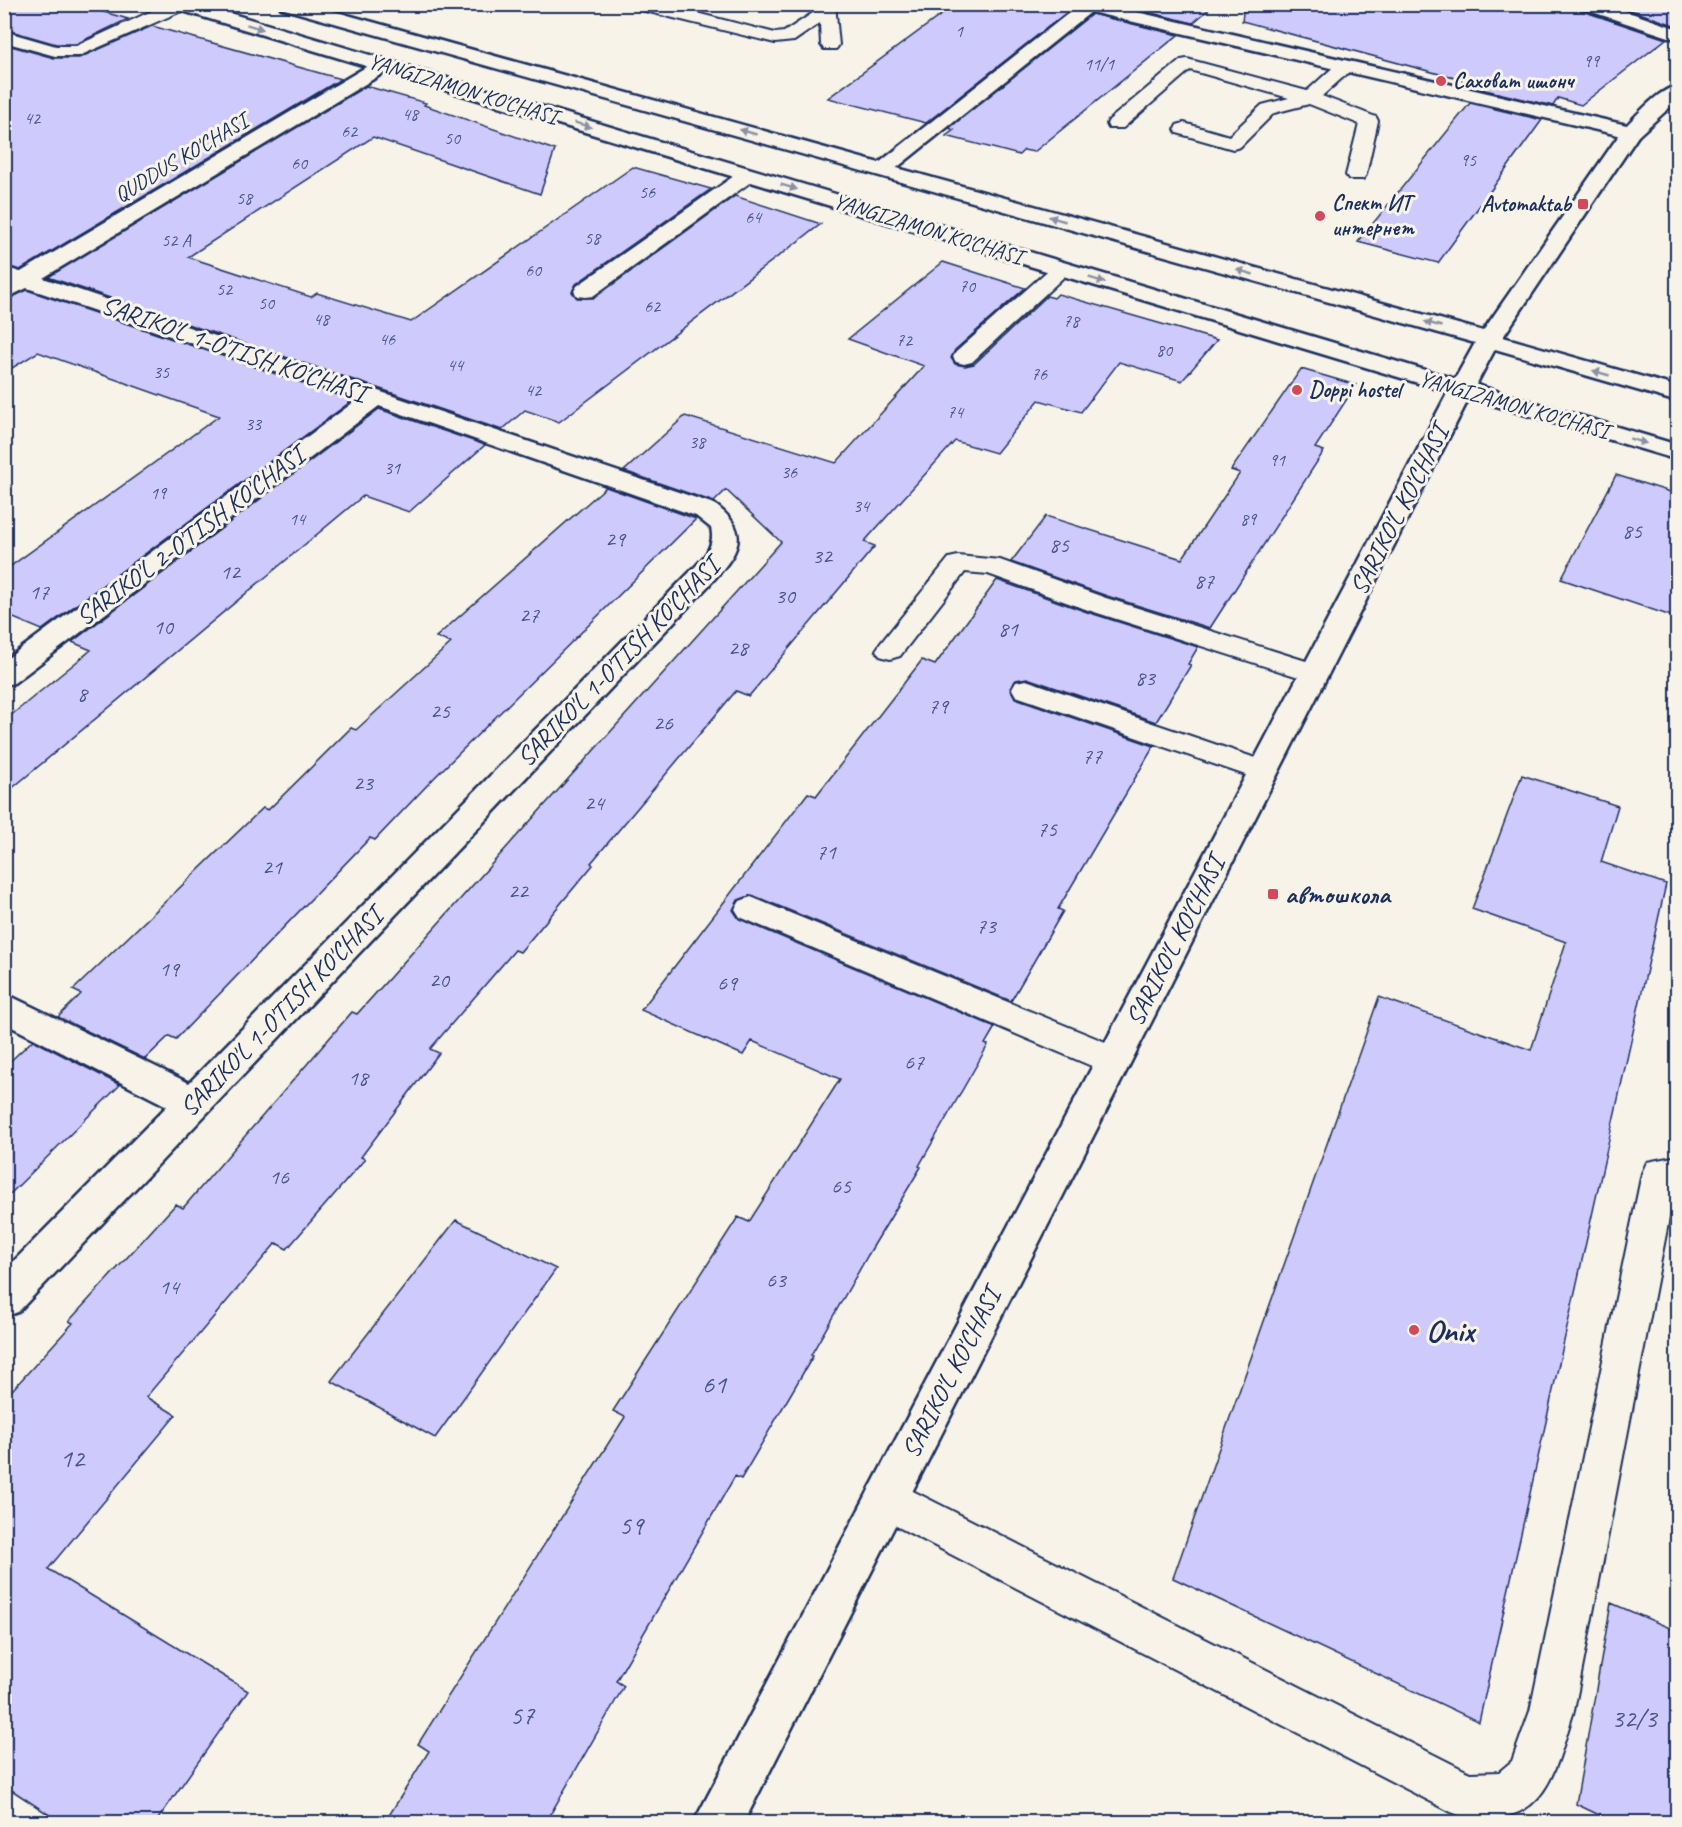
<svg xmlns="http://www.w3.org/2000/svg" width="1682" height="1827" viewBox="0 0 1682 1827" font-family="Caveat,sans-serif">
<style>
.building{fill:#cfcafc;stroke:#1b2f5e;stroke-width:1.5}
.lines{fill:none;stroke-linecap:round;stroke-linejoin:round}
.lane-casing{stroke:#1b2f5e;stroke-width:4}
.street-casing{stroke:#1b2f5e;stroke-width:5}
.secondary-casing{stroke:#1b2f5e;stroke-width:5}
.lane{fill:#f7f3e8;fill-rule:evenodd}
.street{fill:#f7f3e8;fill-rule:evenodd}
.secondary{fill:#f7f3e8;fill-rule:evenodd}
.oneway{fill:#8991a3}
.poi-dot{fill:#d1495b;stroke:#f7f3e8;stroke-width:2}
.labels{text-anchor:middle;dominant-baseline:central;stroke-width:6;stroke-linejoin:round;paint-order:stroke}
.far-number-label{font-size:18px;fill:#485686}
.far-poi-label{font-size:22px;font-weight:bold;fill:#1b2f5e;stroke:#f7f3e8;text-anchor:start}
.far-street-label{font-size:22px;fill:#1b2f5e;stroke:#f7f3e8}
.number-label{font-size:22px;fill:#485686}
.street-label{font-size:26px;fill:#1b2f5e;stroke:#f7f3e8}
.poi-label{font-size:26px;font-weight:bold;fill:#1b2f5e;stroke:#f7f3e8;text-anchor:start}
.near-number-label{font-size:27px;fill:#485686}
.near-poi-label{font-size:32px;font-weight:bold;fill:#1b2f5e;stroke:#f7f3e8;text-anchor:start}
</style>
<rect width="100%" height="100%" fill="#f7f3e8"/>
<filter id="ink" filterUnits="userSpaceOnUse"><feTurbulence type="fractalNoise" baseFrequency=".0167" numOctaves="2"/><feDisplacementMap in="SourceGraphic" scale="12" xChannelSelector="R" yChannelSelector="G"/><feConvolveMatrix kernelMatrix="1 2 1 2 8 2 1 2 1" color-interpolation-filters="sRGB"/></filter>
<g filter="url(#ink)">
<path class="building" d="M4,4H76L128,19L76,44H56L4,29Z
M956,4H1067L1071,9L926,123L828,98Z
M1114,4H1215L1193,23Z
M1244,4H1576L1579,10L1666,39L1581,105L1558,98L1553,106L1481,89L1484,86L1242,21Z
M1613,4H1677V26Z
M1092,14L1178,35L1034,152L1024,150L1019,155L946,136L954,130L949,128Z
M152,26L341,79L20,270L4,265V44L54,58H79Z
M366,86L426,103L424,105L555,150L540,194L373,137L188,257L311,297L317,293L411,322L633,167L711,189L576,284L572,292L577,298H594L735,196L821,224L559,422L525,410L502,430L48,277Z
M1470,103L1542,120L1438,263L1358,242Z
M943,262L1025,288L955,350L951,358L955,364L965,366L974,364L1047,296L1054,298L1058,294L1217,340L1182,381L1119,362L1081,412L1039,400L996,453L955,441L864,542L875,546L749,696L736,691L591,863L593,865L520,952L515,950L430,1049L439,1053L361,1157L365,1159L287,1249L276,1243L146,1397L176,1415L48,1569L248,1691L156,1822H60L4,1785V1399L73,1323L69,1321L176,1204L183,1208L352,1012L357,1014L781,542L726,490L714,502L624,471L685,416L836,463L924,366L848,339Z
M27,290L353,400L42,630L4,614V571L219,416L38,352L4,373V301Z
M1301,369L1356,385L1315,448L1324,451L1210,628L1107,596L1011,562L1046,516L1182,559L1240,473L1231,470Z
M379,409L485,445L409,512L363,496L4,795V721L91,650L72,642Z
M1616,475L1677,494V618L1561,579Z
M606,487L696,519L434,778L375,840L370,838L176,1039L169,1036L145,1059L58,1017L81,994L73,990L263,808L268,810L351,728L356,730L451,643L436,637Z
M997,580L1087,612L1198,647L1188,664L1191,665L1156,722L1027,678L1016,680L1010,688L1015,698L1154,746L1058,909L1063,911L1011,1001L752,895L738,900L733,910L739,919L995,1027L985,1044L988,1045L919,1166L921,1167L868,1255L811,1355L813,1356L741,1479L735,1476L616,1681L624,1686L546,1822H385L429,1751L418,1744L625,1417L613,1411L738,1217L749,1222L840,1079L752,1041L743,1055L641,1010L808,793L816,796L922,660L935,665Z
M1522,775L1618,806L1601,862L1666,884L1479,1722L1173,1578L1379,997L1531,1050L1566,942L1472,909Z
M33,1040L120,1085L4,1200V1067Z
M456,1220L556,1269L435,1438L331,1381Z
M1611,1603L1677,1631V1822H1614L1576,1804Z"/>
<g class="lines">
<defs>
<path id="lane" d="M167,4L188,5L186,9L79,56H55L4,42V31L56,46H76Z
M631,4H661L775,33L784,32L819,9V4H835L839,45L836,49H824L821,45L820,23L794,41L775,43L633,8Z
M1187,59L1307,91L1339,62H1351L1354,66L1351,70L1322,96L1376,117L1378,121L1366,175L1363,179H1349L1346,175L1359,124L1309,104L1274,113L1240,147L1233,149L1177,133L1175,129L1177,125L1184,123L1229,136L1262,105L1289,98L1190,70L1123,128H1109L1107,124L1109,120L1181,60Z
M748,169L755,171L758,175L755,179L593,296L585,297L577,296L574,291L577,286L741,171Z
M1061,263L1068,265L1071,269L1068,273L972,362L964,364L956,362L953,357L956,352L1054,265Z
M4,267L33,276L37,280L33,284L26,286L4,280Z
M958,556L1000,560L1106,598L1325,667L1329,673L1325,679L1315,682L1305,679L1088,610L988,574L965,572L900,656L890,659L880,656L876,650L880,644L949,558Z
M1026,680L1273,764L1278,771L1273,778L1263,781L1016,696L1012,689L1016,682Z
M751,897L1125,1050L1130,1060L1125,1070L1113,1074L1101,1070L740,917L735,909L740,901Z
M1678,1156V1186L1675,1187L1574,1711C1558,1757 1551,1817 1491,1818C1476,1819 1465,1818 1451,1812L871,1513L865,1499L871,1485L886,1479L901,1485L1470,1773L1499,1772L1512,1761L1530,1711L1642,1173L1647,1162Z"/>
<path id="street" d="M1069,4H1102L1631,126L1638,128L1641,132L1638,136L1631,138L1091,12L889,174H875L872,170L875,166L1074,9Z
M1578,4H1605L1678,29V40L1580,8Z
M383,59L390,61L392,65L390,69L43,278L714,504C755,534 736,555 709,585L18,1312L4,1317V1271L167,1106L4,1023V993L189,1083L689,573C702,560 716,547 711,528L696,516L379,406L14,683L4,685V661L358,399L27,288L4,299V282L376,61Z"/>
<path id="secondary" d="M171,4H199L1455,379L1475,343L281,8L279,4H308L1483,331L1624,128C1639,113 1657,91 1678,85V100L1638,136L1503,337L1678,387V402L1495,349L1476,385L1678,445V460L1469,398L744,1822H694L1448,392L173,8Z"/>
</defs>
<use href="#lane" class="lane-casing"/>
<use href="#street" class="street-casing"/>
<use href="#secondary" class="secondary-casing"/>
<use href="#lane" class="lane"/>
<use href="#street" class="street"/>
<use href="#secondary" class="secondary"/>
</g>
<defs><path id="oneway-solid" d="M-6-.8H1V-3.2L6.5 0L1 3.2V.8H-6Z" transform="scale(1.5)"/></defs>
<g class="oneway">
<use href="#oneway-solid" transform="translate(255 27) rotate(17)"/>
<use href="#oneway-solid" transform="translate(583 125) rotate(17)"/>
<use href="#oneway-solid" transform="translate(748 132) rotate(-164)"/>
<use href="#oneway-solid" transform="translate(789 187) rotate(17)"/>
<use href="#oneway-solid" transform="translate(1057 219) rotate(-164)"/>
<use href="#oneway-solid" transform="translate(1245 272) rotate(-164)"/>
<use href="#oneway-solid" transform="translate(1097 280) rotate(17)"/>
<use href="#oneway-solid" transform="translate(1433 324) rotate(-164)"/>
<use href="#oneway-solid" transform="translate(1601 373) rotate(-164)"/>
<use href="#oneway-solid" transform="translate(1638 441) rotate(16)"/>
</g>
</g>
<g class="poi-dot">
<circle cx="1441" cy="81" r="6"/>
<rect x="1577" y="198" width="12" height="12" rx="3"/>
<circle cx="1320" cy="216" r="6"/>
<circle cx="1297" cy="390" r="6"/>
<rect x="1267" y="888" width="12" height="12" rx="3"/>
<circle cx="1414" cy="1330" r="6"/>
</g>
<g class="labels">
<g class="far-number-label">
<text x="959" y="31">1</text>
<text x="1591" y="61">99</text>
<text x="1099" y="64">11/1</text>
<text x="410" y="114">48</text>
<text x="32" y="118">42</text>
<text x="349" y="131">62</text>
<text x="452" y="138">50</text>
<text x="1468" y="160">95</text>
<text x="299" y="163">60</text>
<text x="647" y="192">56</text>
<text x="244" y="198">58</text>
<text x="753" y="217">64</text>
<text x="592" y="238">58</text>
<text x="176" y="240">52 A</text>
<text x="533" y="270">60</text>
<text x="967" y="286">70</text>
<text x="224" y="289">52</text>
<text x="266" y="303">50</text>
<text x="652" y="306">62</text>
<text x="321" y="319">48</text>
<text x="1071" y="321">78</text>
<text x="387" y="339">46</text>
<text x="904" y="340">72</text>
<text x="1164" y="350">80</text>
<text x="455" y="365">44</text>
<text x="161" y="372">35</text>
<text x="1039" y="374">76</text>
<text x="533" y="390">42</text>
<text x="955" y="412">74</text>
<text x="253" y="424">33</text>
<text x="697" y="442">38</text>
<text x="1277" y="460">91</text>
<text x="392" y="468">31</text>
<text x="789" y="472">36</text>
<text x="158" y="493">19</text>
<text x="861" y="506">34</text>
<text x="297" y="519">14</text>
<text x="1248" y="519">89</text>
</g>
<g class="far-poi-label">
<text x="1453" y="81">Саховат ишонч</text>
<text x="1332" y="203">Спект ИТ<tspan x="1332" dy="25">интернет</tspan></text>
<text x="1571" y="204" text-anchor="end">Avtomaktab</text>
<text x="1309" y="390">Doppi hostel</text>
</g>
<g class="far-street-label">
<text transform="translate(463 89) rotate(17)">YANGIZAMON KO'CHASI</text>
<text transform="translate(181 158) rotate(-31)">QUDDUS KO'CHASI</text>
<text transform="translate(928 229) rotate(17)">YANGIZAMON KO'CHASI</text>
<text transform="translate(1514 405) rotate(16)">YANGIZAMON KO'CHASI</text>
</g>
<g class="number-label">
<text x="1632" y="531">85</text>
<text x="615" y="539">29</text>
<text x="1059" y="545">85</text>
<text x="822" y="556">32</text>
<text x="230" y="572">12</text>
<text x="1204" y="581">87</text>
<text x="39" y="592">17</text>
<text x="785" y="596">30</text>
<text x="529" y="615">27</text>
<text x="163" y="627">10</text>
<text x="1008" y="629">81</text>
<text x="738" y="648">28</text>
<text x="1145" y="678">83</text>
<text x="82" y="694">8</text>
<text x="938" y="706">79</text>
<text x="440" y="711">25</text>
<text x="663" y="723">26</text>
<text x="1092" y="756">77</text>
<text x="363" y="783">23</text>
<text x="594" y="803">24</text>
<text x="1047" y="829">75</text>
<text x="826" y="852">71</text>
<text x="272" y="867">21</text>
<text x="518" y="891">22</text>
<text x="986" y="926">73</text>
<text x="169" y="969">19</text>
<text x="439" y="980">20</text>
<text x="727" y="983">69</text>
<text x="914" y="1062">67</text>
<text x="358" y="1078">18</text>
<text x="279" y="1177">16</text>
<text x="841" y="1186">65</text>
<text x="776" y="1280">63</text>
<text x="169" y="1287">14</text>
</g>
<g class="street-label">
<text transform="translate(234 349) rotate(19)">SARIKO'L 1-O'TISH KO'CHASI</text>
<text transform="translate(1399 510) rotate(-63)">SARIKO'L KO'CHASI</text>
<text transform="translate(190 536) rotate(-37)">SARIKO'L 2-O'TISH KO'CHASI</text>
<text transform="translate(618 662) rotate(-46)">SARIKO'L 1-O'TISH KO'CHASI</text>
<text transform="translate(1175 941) rotate(-63)">SARIKO'L KO'CHASI</text>
<text transform="translate(281 1012) rotate(-46)">SARIKO'L 1-O'TISH KO'CHASI</text>
<text transform="translate(951 1373) rotate(-63)">SARIKO'L KO'CHASI</text>
</g>
<g class="poi-label">
<text x="1285" y="894">автошкола</text>
</g>
<g class="near-number-label">
<text x="714" y="1384">61</text>
<text x="72" y="1458">12</text>
<text x="631" y="1525">59</text>
<text x="522" y="1715">57</text>
<text x="1634" y="1718">32/3</text>
</g>
<g class="near-poi-label">
<text x="1426" y="1330">Onix</text>
</g>
</g>
<rect width="1682" height="1827" fill="none" stroke="#f7f3e8" stroke-width="24"/>
<rect x="12" y="12" width="1658" height="1803" fill="none" stroke="#1b2f5e" stroke-width="2" filter="url(#ink)"/>
</svg>
